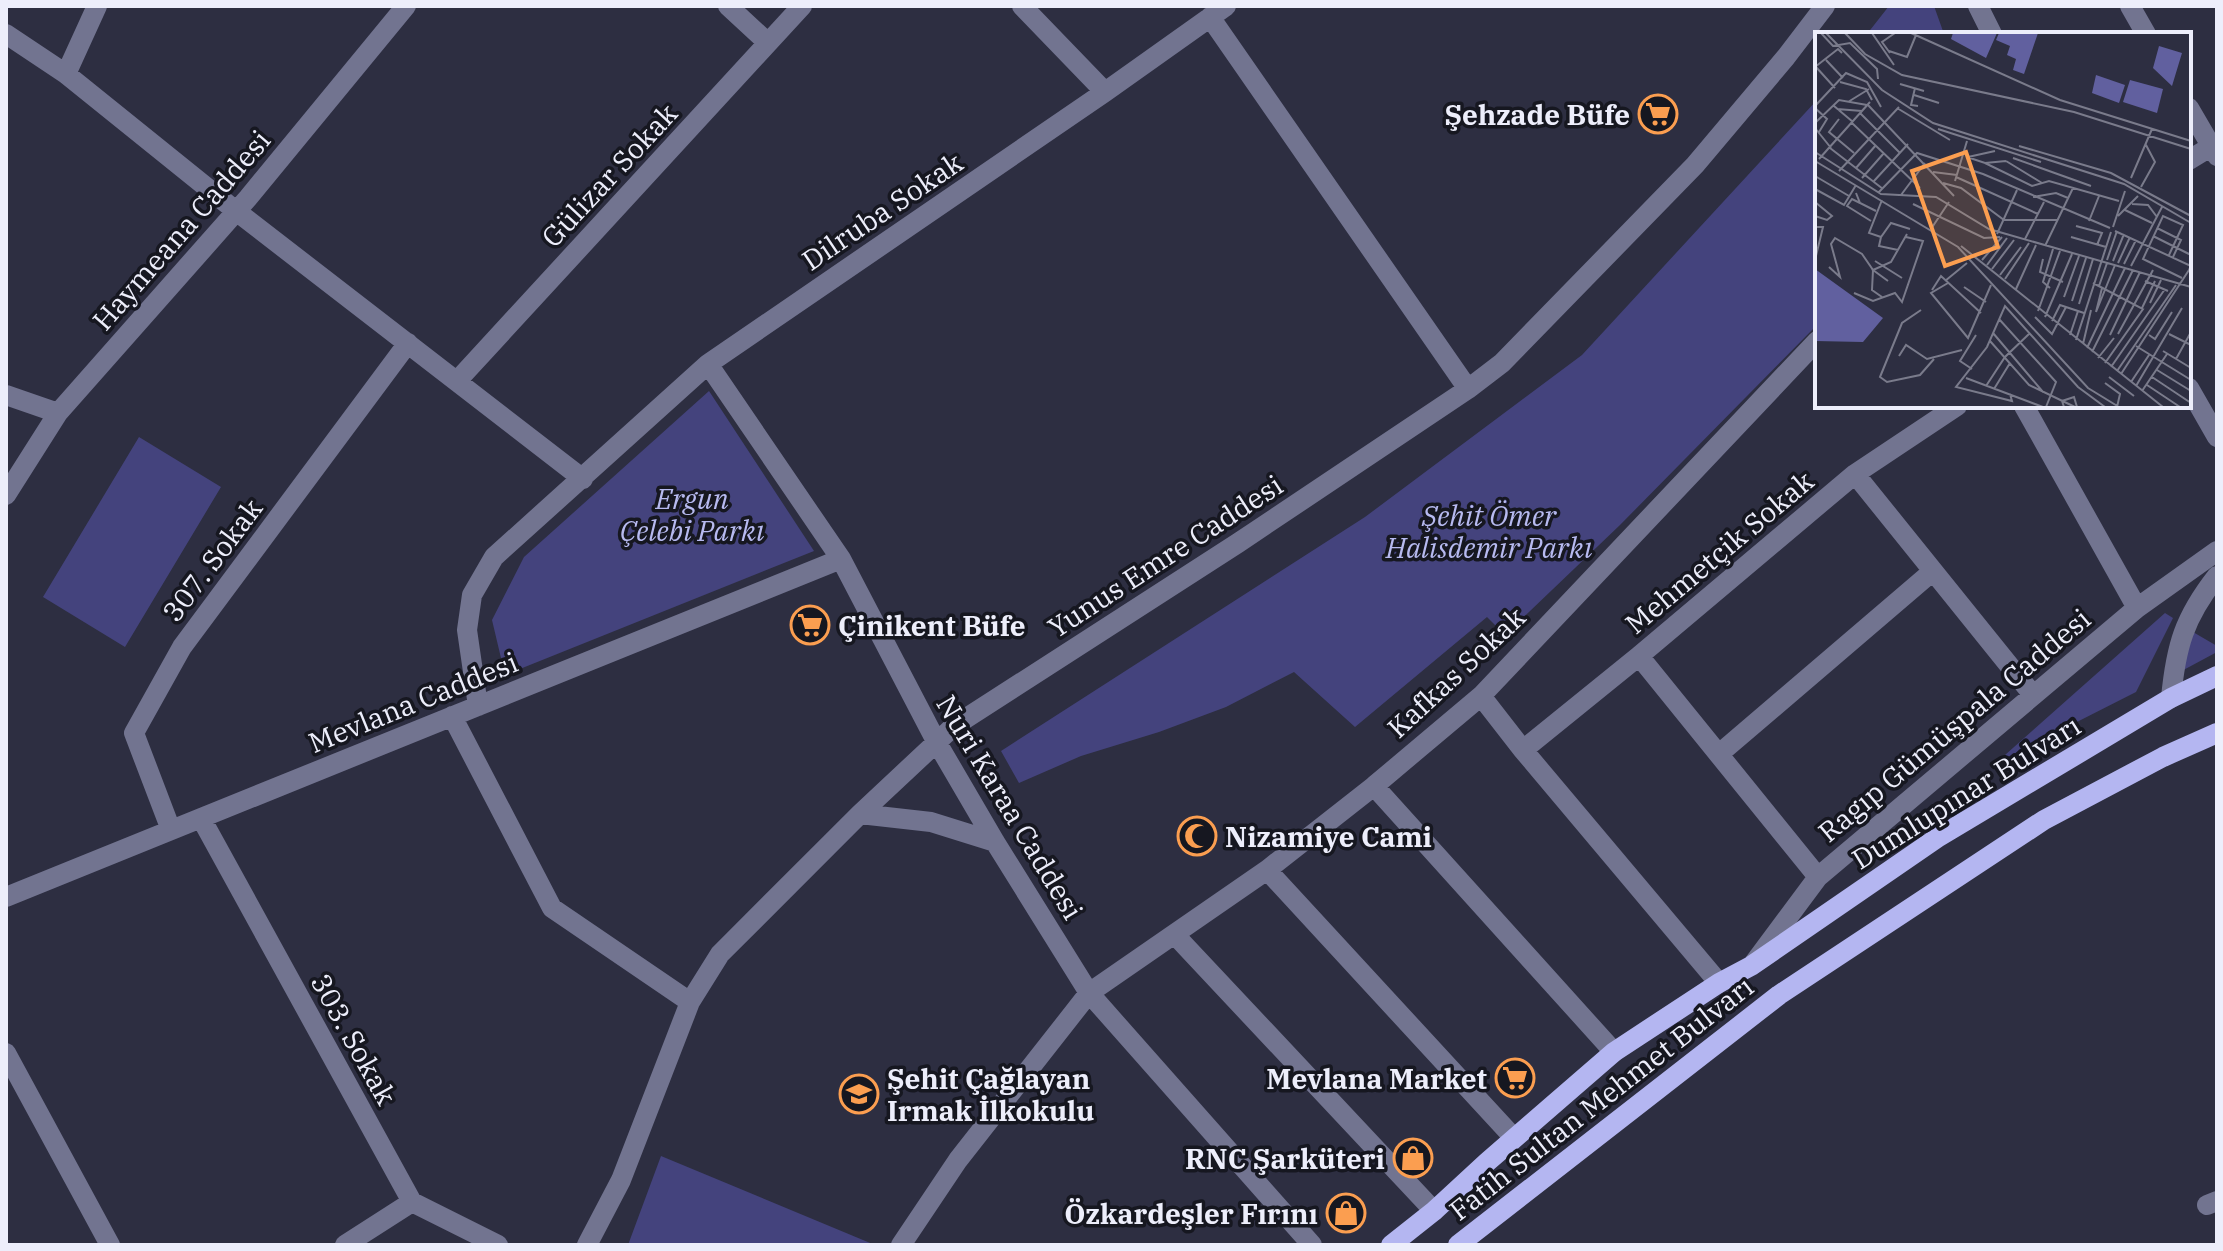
<svg xmlns="http://www.w3.org/2000/svg" width="2223" height="1251" viewBox="0 0 2223 1251" font-family="'IBM Plex Serif',serif">
<style>
.green{fill:#44437d}
.lines{fill:none;stroke-linecap:round;stroke-linejoin:round}
.minor{stroke:#727490;stroke-width:20}
.major{stroke:#b4b6f1;stroke-width:20}
.labels{text-anchor:middle;dominant-baseline:central;stroke-width:7;stroke-linejoin:round;paint-order:stroke}
.poi-label{font-size:28px;font-weight:bold;fill:#edeefb;stroke:#161720;text-anchor:end}
.street-label{font-size:28px;fill:#edeefb;stroke:#161720}
.park-label{font-size:28px;font-style:italic;fill:#b7baf0;stroke:#161720}
.inset-road{fill:none;stroke:#7a7b8b;stroke-width:2}
.view{fill:#fb9e50;fill-opacity:0.15;stroke:#fb9e50;stroke-width:4}
.inset-edge{fill:none;stroke:#edeefb;stroke-width:4}
</style>
<rect width="100%" height="100%" fill="#2d2e41"/>
<path class="green" d="M1889,6H1934L1944,34H1867Z
M1817,100V325L1620,525L1505,635L1487,617L1355,727L1294,672L1226,707L1159,732L1081,756L1019,783L1001,751L1365,517L1582,355Z
M709,391L814,551L505,675L492,620L524,557Z
M139,437L221,487L125,647L43,597Z
M2165,613L2173,618L2136,692L1996,763Z
M2193,632L2217,646V652L2176,674Z
M661,1156L875,1245H628Z"/>
<g class="lines">
<path class="minor" d="M728,6L768,43
M1022,6L1105,92
M1978,6L1992,34
M2130,6L2146,34
M1210,17L1468,389
M6,34L66,74L236,211L583,479
M66,74L97,6
M2189,108L2217,156
M2189,160L2217,143
M708,364L841,559L936,741L995,842L1089,993L1312,1245
M457,381L802,6
M2189,388L2217,437
M6,395L58,413
M2024,406L2137,608
M1855,474L2033,695
M6,495L58,413L248,198L406,6
M1639,656L1818,877
M1481,696L1523,750L1719,983
M2171,698C2176,646 2184,618 2217,576
M478,706L467,630L472,595L494,557L708,364L1105,92L1226,6
M452,716L552,908L690,1002
M1523,750L1639,656L1855,474L1957,406
M1719,754L1933,571
M1374,786L1614,1052
M860,814L931,822L995,842
M201,818L412,1202L498,1245
M171,830L134,733L182,647L408,343
M1267,870L1514,1138
M6,897L841,559
M1175,935L1434,1211
M1754,963L1818,877L2137,608L2217,551
M6,1053L110,1245
M2207,1205L2217,1201
M345,1245L412,1202
M587,1245L621,1180L690,1002L720,954L860,814L954,726L1238,543L1468,389L1502,363L1695,165L1786,57L1825,6
M901,1245L958,1160L1089,993L1267,870L1374,786L1481,696L1817,341"/>
<path class="major" d="M1391,1245L1434,1211L1486,1163L1614,1052L1719,983L1751,966L1937,838L2171,698L2217,676
M1458,1245L1779,995L2044,820L2163,757L2217,733"/>
</g>
<defs>
<symbol id="supermarket-ring" viewBox="-11 -11 22 22"><circle r="9.5" fill="#161720" stroke="#fb9e50" stroke-width="1.5"/><path d="M-6-5.5h2.5l.6 2H6L4.5 2H-2.5L-4.4-4H-6ZM-1.5 3.2a1.3 1.3 0 1 0 .1 0ZM3 3.2a1.3 1.3 0 1 0 .1 0Z" fill="#fb9e50"/></symbol>
<symbol id="mosque-ring" viewBox="-11 -11 22 22"><circle r="9.5" fill="#161720" stroke="#fb9e50" stroke-width="1.5"/><path d="M3.5-4.9A6 6 0 1 0 3.5 4.9A5 5 0 1 1 3.5-4.9Z" fill="#fb9e50"/></symbol>
<symbol id="school-ring" viewBox="-11 -11 22 22"><circle r="9.5" fill="#161720" stroke="#fb9e50" stroke-width="1.5"/><path d="M0-5L7-2L0 1L-7-2ZM-4 1L0 2.5L4 1V4Q0 6-4 4Z" fill="#fb9e50"/></symbol>
<symbol id="shop-ring" viewBox="-11 -11 22 22"><circle r="9.5" fill="#161720" stroke="#fb9e50" stroke-width="1.5"/><path d="M-5-2.5h2.3a2.7 3.5 0 0 1 5.4 0H5L5.5 6h-11ZM-1.5-2.5h3a1.5 2.3 0 0 0-3 0Z" fill="#fb9e50"/></symbol>
</defs>
<g fill-rule="evenodd">
<use href="#supermarket-ring" x="1636" y="92" width="44" height="44"/>
<use href="#supermarket-ring" x="788" y="603" width="44" height="44"/>
<use href="#mosque-ring" x="1175" y="814" width="44" height="44"/>
<use href="#supermarket-ring" x="1493" y="1056" width="44" height="44"/>
<use href="#school-ring" x="837" y="1072" width="44" height="44"/>
<use href="#shop-ring" x="1391" y="1136" width="44" height="44"/>
<use href="#shop-ring" x="1324" y="1191" width="44" height="44"/>
</g>
<g class="labels">
<g class="poi-label">
<text x="1630" y="114">Şehzade Büfe</text>
<text x="838" y="625" text-anchor="start">Çinikent Büfe</text>
<text x="1225" y="836" text-anchor="start">Nizamiye Cami</text>
<text x="887" y="1078" text-anchor="start">Şehit Çağlayan<tspan x="887" dy="32">Irmak İlkokulu</tspan></text>
<text x="1487" y="1078">Mevlana Market</text>
<text x="1385" y="1158">RNC Şarküteri</text>
<text x="1318" y="1213">Özkardeşler Fırını</text>
</g>
<g class="street-label">
<text transform="translate(609 175) rotate(-47)">Gülizar Sokak</text>
<text transform="translate(882 211) rotate(-34)">Dilruba Sokak</text>
<text transform="translate(181 230) rotate(-49)">Haymeana Caddesi</text>
<text transform="translate(1719 552) rotate(-40)">Mehmetçik Sokak</text>
<text transform="translate(1165 556) rotate(-33)">Yunus Emre Caddesi</text>
<text transform="translate(212 560) rotate(-53)">307. Sokak</text>
<text transform="translate(1456 672) rotate(-43)">Kafkas Sokak</text>
<text transform="translate(413 702) rotate(-22)">Mevlana Caddesi</text>
<text transform="translate(1954 725) rotate(-40)">Ragıp Gümüşpala Caddesi</text>
<text transform="translate(1966 792) rotate(-32)">Dumlupınar Bulvarı</text>
<text transform="translate(1010 807) rotate(59)">Nuri Karaa Caddesi</text>
<text transform="translate(354 1039) rotate(61)">303. Sokak</text>
<text transform="translate(1601 1098) rotate(-38)">Fatih Sultan Mehmet Bulvarı</text>
</g>
<g class="park-label">
<text x="692" y="498">Ergun<tspan x="692" dy="32">Çelebi Parkı</tspan></text>
<text x="1489" y="515">Şehit Ömer<tspan x="1489" dy="32">Halisdemir Parkı</tspan></text>
</g>
</g>
<g transform="translate(1815 32)">
<rect width="376" height="376" fill="#2d2e41"/>
<path d="M138,1H182L171,26L136,7ZM184,1H223L209,42L198,38L201,27L192,23L195,14L181,8ZM344,14L367,21L357,54L338,36ZM281,43L310,53L304,71L277,61ZM315,48L348,57L342,81L308,70ZM0,237L68,286L48,310L0,309Z" fill="#61609f"/>
<path class="inset-road" d="M6,1L18,14L35,11L62,37L63,47M11,1L67,58L118,91L309,152L376,191M30,1L50,22L87,43L259,80L376,117M57,1L79,33M96,1L245,68L376,109M74,19L92,25L101,3M75,21L67,10L80,1M11,28L28,46M0,35L23,17L27,21M1,35L20,56M25,50L51,57L57,68M85,52L109,59M100,56L96,73L103,74M99,63L124,71M33,70L54,57M53,73L139,164M0,74L31,41L52,50L66,75M19,74L38,90M0,76L12,87L4,100M82,76L135,108M22,77L47,79M45,81L85,121M24,87L14,100L39,121M0,91L24,68L52,73M37,91L105,156M0,96L16,116M123,97L226,130M204,114L296,141L376,184M15,116L68,157M0,120L66,162L121,165L174,197L376,255M152,125L170,131L191,129M153,125L180,119M198,126L276,154M4,127L55,70M0,129L143,215L273,356L304,375M191,129L227,151M170,131L217,154L234,149L304,169M41,136L61,113M24,139L84,75M118,140L142,143M0,144L34,164M141,145L223,182M47,146L69,121M316,146L337,97M59,149L93,112M140,149L152,109M128,151L146,156L189,188H242M326,155L340,130L331,113M0,157L29,173L41,153M41,161L45,171L61,179M63,161L102,121L168,142L295,196M86,163L110,131M218,165L241,161L253,166M67,168L54,201L66,205L76,191L95,197M0,170L17,184L12,188L0,184M45,171L37,167L32,174L56,189M98,172L169,206L185,205M317,172L333,173L342,185M310,178L337,191M303,184L323,164M274,189L284,164M261,194L287,201L282,213M0,195H8L0,228M298,195L310,159M342,196L366,208L358,225M116,197L134,170M300,199L376,234L374,238M182,202L202,158M338,204L376,223M66,205L64,214L83,218M256,205L291,215M210,207L229,170M146,214L348,375M230,214L258,156M354,223L368,193L348,184L328,227L367,246M228,227L225,240L248,250M167,228L187,205M292,228L302,199M60,229L87,246M298,229L309,202M303,231L315,205M309,232L321,208M172,233L192,206M316,234L347,175M14,235L25,245L16,212L20,206L47,222L58,238L57,258L67,265M177,237L199,208M185,243L206,215M190,247L214,211M73,249L58,238L76,230L92,202M130,249L152,231M330,249L353,259M133,251L116,261L153,306L176,253M278,251L328,277L290,331M284,254L292,231M149,255L171,270M235,256L228,250L238,217M287,256L281,280L300,233M201,257L221,213M117,258L126,244L166,281M39,261L58,269L80,261L87,270L108,209L91,205M249,265L264,224M257,269L271,226M335,271L346,248M264,272L278,227M327,276L340,249M106,278L87,291L65,345L72,350L105,343L119,327M223,279L245,219M220,285L237,302L251,275M230,285L257,222M184,287L241,350L231,375M237,289L245,273L269,281M178,301L228,360M303,302L338,238M354,302L376,313M255,303L263,279M295,303L325,240M334,303L340,307L357,280M261,308L296,200M175,309L214,353L260,375M268,312L276,278M321,314L376,348M272,316L310,236M348,319L376,336M277,320L318,238M84,324L91,313L112,327L147,318M283,326L299,306M361,327L376,300M296,335L350,257M157,337L145,329L161,303M342,338L376,359M302,339L361,253M306,342L374,238M294,345L319,364M337,345L376,371M151,346L228,375M316,350L334,323M290,351L305,362L302,375M332,353L365,375M171,354L190,325L215,301M321,354L367,276M179,357L195,331M327,359L352,322M195,362L197,369L141,355L172,315L190,274L263,355L290,375M249,375L247,369L259,365L262,375"/>
<path class="view" d="M151,120L183,215L130,234L97,139Z"/>
<rect width="376" height="376" class="inset-edge"/>
</g>
<rect width="2223" height="1251" fill="none" stroke="#edeefb" stroke-width="16"/>
</svg>
